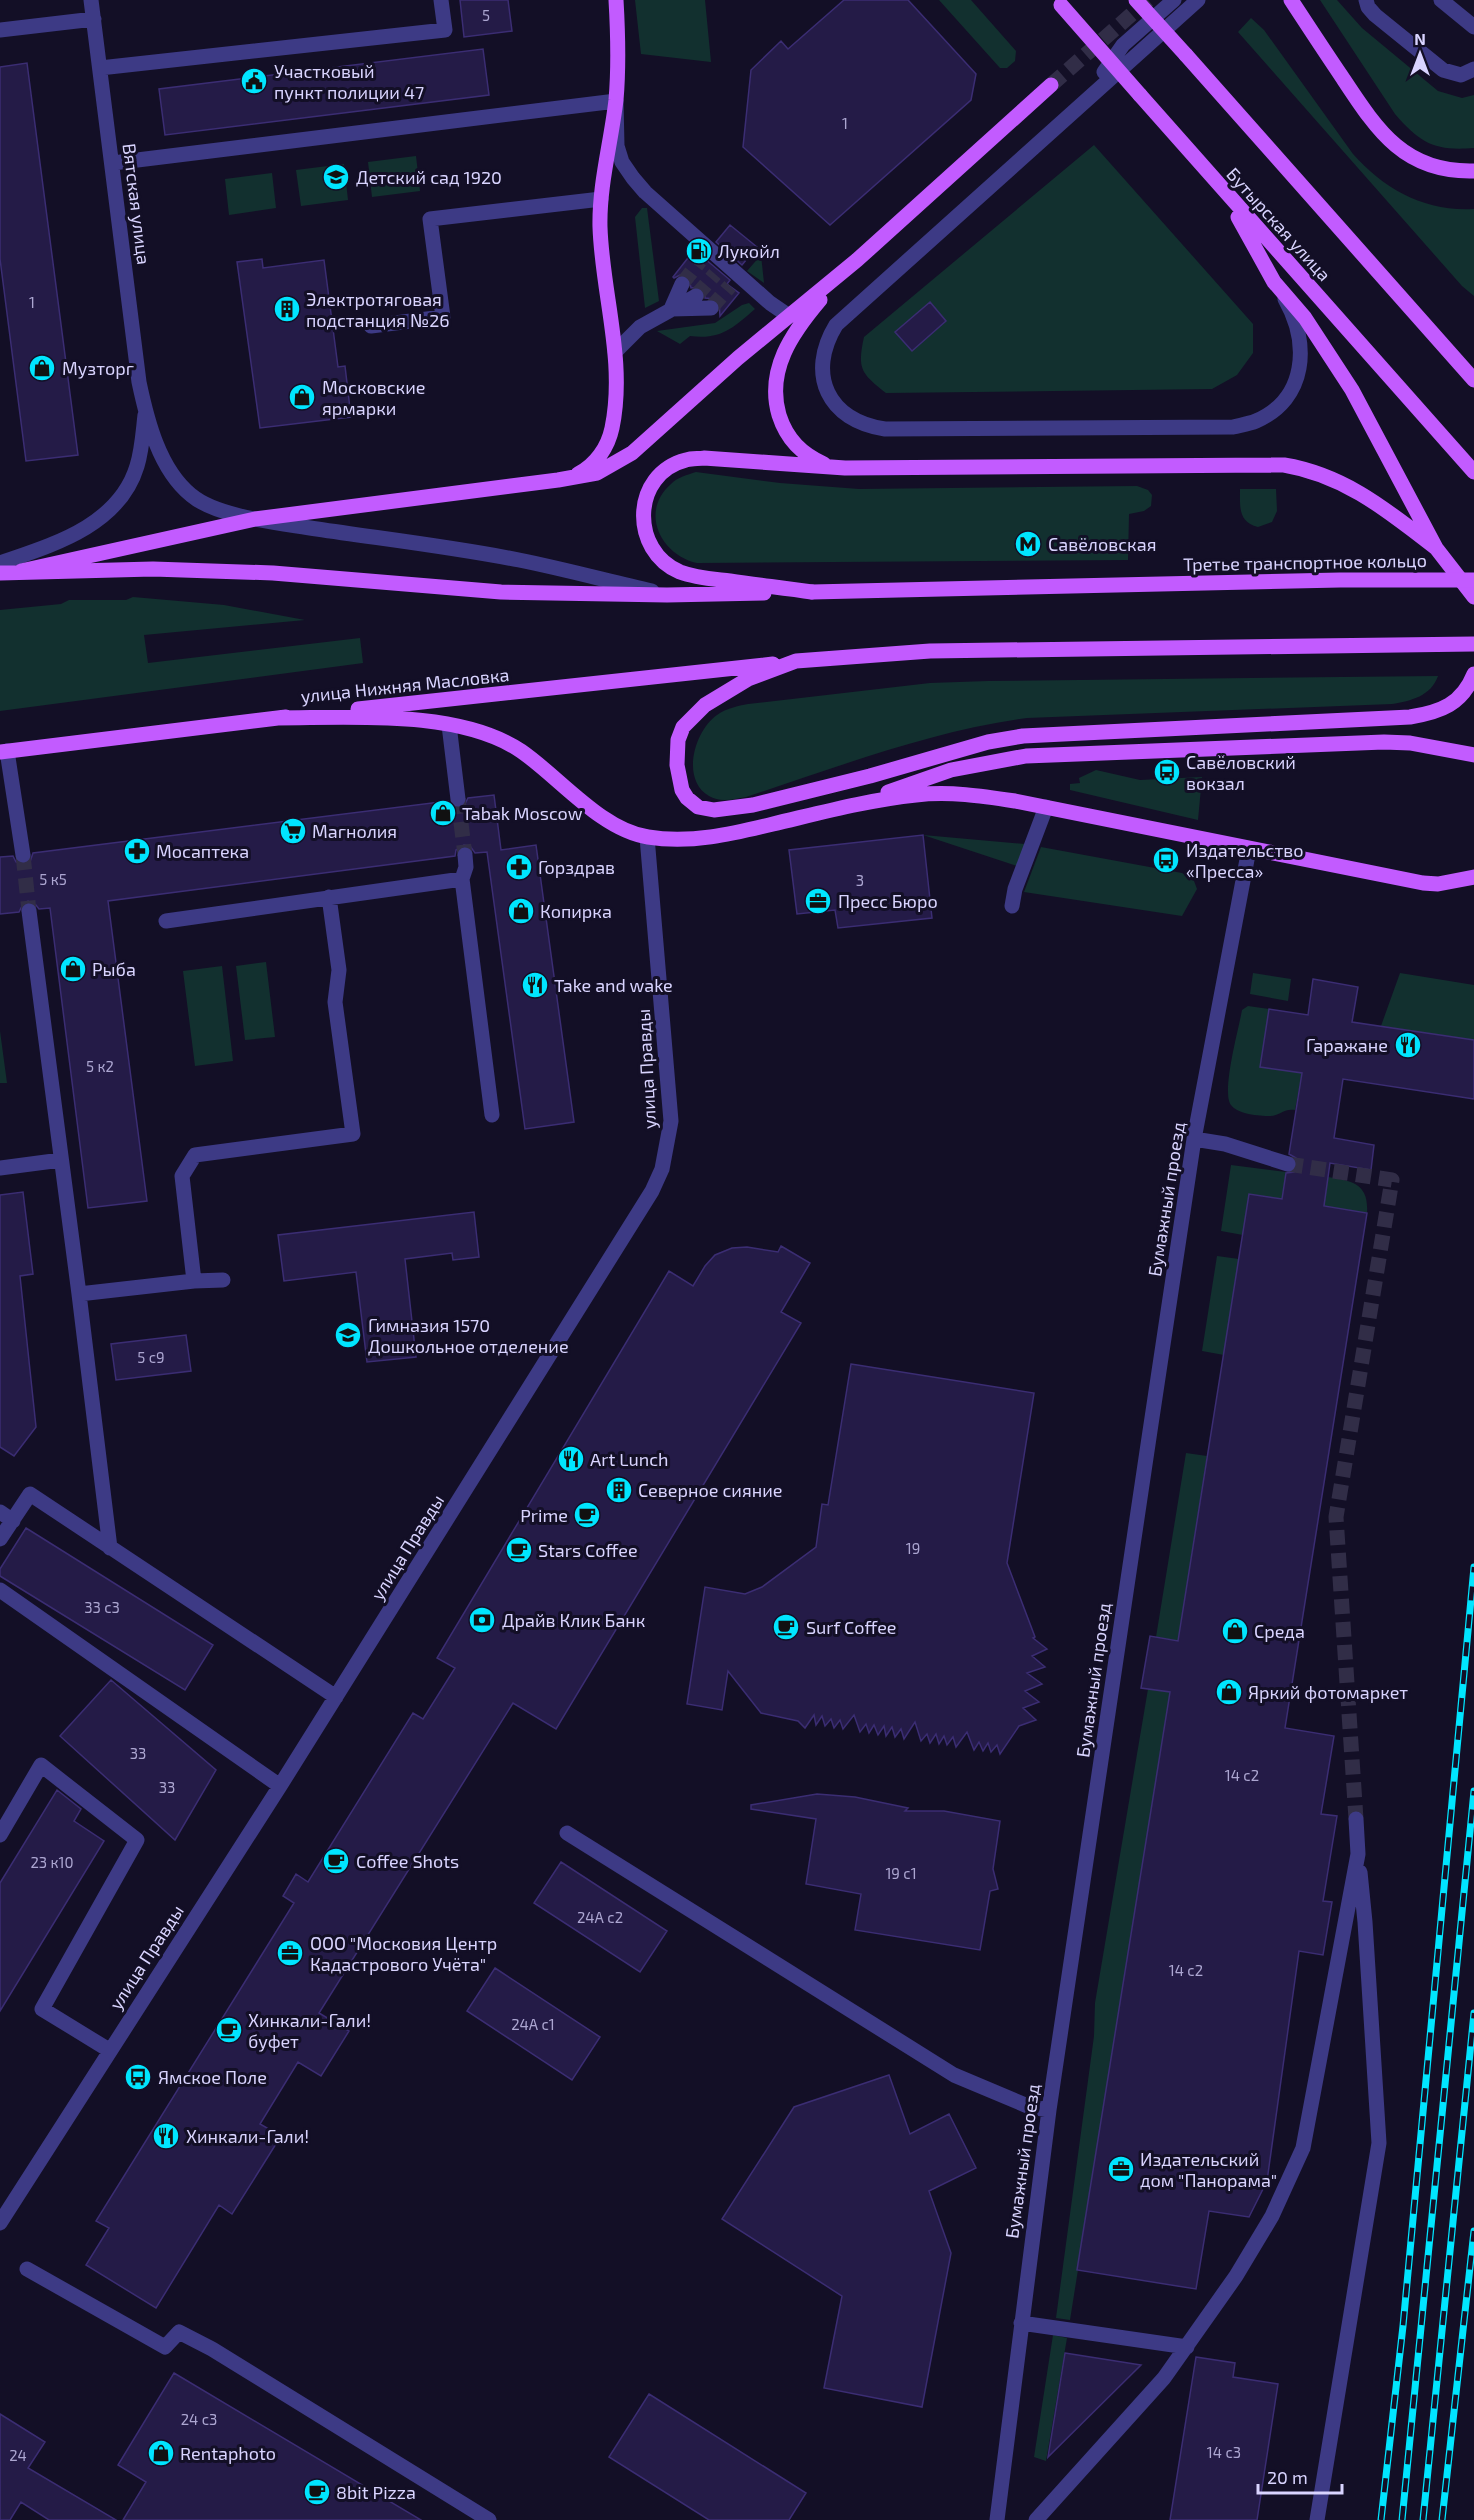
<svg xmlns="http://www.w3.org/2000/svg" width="1474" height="2520" viewBox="0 0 1474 2520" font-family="'Exo 2',sans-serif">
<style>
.green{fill:#12302f}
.building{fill:#241b47;stroke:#3b2d73;stroke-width:1.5}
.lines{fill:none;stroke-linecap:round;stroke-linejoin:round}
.minor-tunnel{stroke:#312d47;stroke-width:15;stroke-dasharray:15 8;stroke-linecap:butt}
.major-tunnel{stroke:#312d47;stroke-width:15;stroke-dasharray:15 8;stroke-linecap:butt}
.minor{stroke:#3d3a85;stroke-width:15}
.major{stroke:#c25bff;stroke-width:15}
.rail-casing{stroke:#00e5ff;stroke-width:7}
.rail{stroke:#130f26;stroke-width:4.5;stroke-dasharray:14;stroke-linecap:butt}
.major-bridge{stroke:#c25bff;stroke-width:15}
.labels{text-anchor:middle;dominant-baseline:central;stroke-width:6;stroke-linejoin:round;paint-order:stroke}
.number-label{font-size:15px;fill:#aca6d1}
.poi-label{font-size:18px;fill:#d9d4ff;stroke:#130f26;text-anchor:start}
.street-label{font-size:18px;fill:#d9d4ff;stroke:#130f26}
</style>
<rect width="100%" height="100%" fill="#130f26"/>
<path class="green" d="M635,0H705L711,62L641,54Z
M939,0H971L1016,51L1015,61L1007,68H1000Z
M1320,0H1337L1362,28L1438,91L1462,98L1474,95V148C1435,151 1421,144 1395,114Z
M1251,18L1264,30L1353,154C1384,189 1425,212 1474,209V296L1462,286L1238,32Z
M1094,145L1253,324V353L1237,375L1212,389L886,393C861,373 857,369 864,337Z
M416,156L420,191L372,197L368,162Z
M344,164L348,200L301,206L296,170Z
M272,173L276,208L229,215L225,179Z
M642,208H647L659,301L645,308L635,217Z
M761,255L764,283L747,271Z
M749,303L755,309C733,328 721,340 690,336L680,344L657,331L715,323L742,305Z
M696,472L780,483L859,489L1137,486L1148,490L1152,495L1151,506L1144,511L1129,514L1128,560L697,563C661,555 639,512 671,484C678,477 687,475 696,472Z
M1240,489H1276L1277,511L1272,522L1258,527C1238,522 1240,507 1240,489Z
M133,597L224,605L305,620L144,635L148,663L360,638L363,663L0,711V610L61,604L69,600H126Z
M1438,676C1431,696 1411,701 1392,704L1027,718C930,731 838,767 746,797C734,799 720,803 709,796C680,779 695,730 717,715C727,708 738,706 748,704L930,683L988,681Z
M1096,770L1140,780L1202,777L1198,820L1070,790V784L1080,783L1079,778Z
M923,835L1025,844L1017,866Z
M1041,847L1182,873L1194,881L1197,889L1182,916L1024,892Z
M266,962L275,1037L245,1040L236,966Z
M222,966L233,1061L195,1066L183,971Z
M1253,973L1291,979L1288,1001L1250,994Z
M1400,973L1474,985V1040L1381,1026Z
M1248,1006L1269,1009L1302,1073L1295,1110C1283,1108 1280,1116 1270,1116C1259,1116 1237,1114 1231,1105C1221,1092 1239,1028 1242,1010Z
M0,1031L7,1083H0Z
M1231,1165L1286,1172L1282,1199L1243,1235L1221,1231Z
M1328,1177C1353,1181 1369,1184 1367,1213L1324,1206Z
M1217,1256L1239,1259L1224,1355L1202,1351Z
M1186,1453L1207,1456L1178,1641L1156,1637Z
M1148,1689L1170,1692L1070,2320L1056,2318L1094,2036L1095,2003Z
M1053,2335L1067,2338L1046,2461L1034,2457Z"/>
<path class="building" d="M460,0H508L512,31L464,37Z
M844,0H908L976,74L971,100L830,225L743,147L751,70L781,41L788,49Z
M483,49L489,95L165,135L159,89Z
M27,63L78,455L26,461L0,259V67Z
M730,225L757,247L742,265L716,242Z
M691,254L701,262L704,258L730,280L727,284L739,293L720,316L719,302L715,299L705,298V292L700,287L691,288L689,278L682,274L674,278L673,277Z
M262,259L263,268L324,260L338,367L345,366L351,417L260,428L237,262Z
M930,302L946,321L912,351L895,332Z
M494,795L501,850L536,845L574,1122L525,1129L487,852L475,853L470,846L464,845L456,850L455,856L108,901L147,1201L88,1208L50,908L39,909L36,905L28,901L23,904L19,912L0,914V857L13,856L16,862L24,865L30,862L33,853L448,801L451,805L459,809L464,806L468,798Z
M923,835L932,918L838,928L835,910L797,914L789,850Z
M1313,979L1358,987L1352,1022L1474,1040V1099L1343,1079L1334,1138L1374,1145L1371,1170L1330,1163L1324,1206L1367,1213L1285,1728L1334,1736L1321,1814L1337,1816L1323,1901L1332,1902L1323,1955L1299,1951L1267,2181L1249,2217L1209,2211L1196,2289L1077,2270L1170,1692L1141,1688L1150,1636L1178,1641L1249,1194L1282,1199L1286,1173L1294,1172L1297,1166L1296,1158L1289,1154L1302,1073L1260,1067L1269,1009L1308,1015Z
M23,1192L33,1274L20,1276L36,1427L14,1456L0,1447V1195Z
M474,1212L479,1257L453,1260L452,1253L405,1259L416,1357L367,1362L356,1272L284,1281L278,1235Z
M781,1246L810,1263L781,1312L801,1323L556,1729L513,1703L319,2013L349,2031L321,2076L298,2062L260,2124L281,2136L232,2214L219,2205L156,2308L86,2265L109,2228L96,2221L294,1903L283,1896L296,1874L308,1882L413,1713L423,1719L455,1668L437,1658L669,1271L693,1286L705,1266L715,1255L732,1248L747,1247L778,1252Z
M186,1335L191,1371L116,1380L111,1344Z
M851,1364L1034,1393L1007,1563L1035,1637L1033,1638L1047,1649L1032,1656L1045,1667L1027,1673L1042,1684L1025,1691L1039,1702L1023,1708L1036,1720L1019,1726L1000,1754L997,1745L991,1752L988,1743L983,1751L979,1742L974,1750L967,1732L956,1747L953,1737L947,1745L944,1736L939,1744L936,1734L930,1743L927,1734L921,1741L915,1722L904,1739L901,1729L895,1737L892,1727L886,1736L884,1726L878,1735L874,1725L869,1733L866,1724L860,1732L854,1715L843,1729L840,1720L834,1728L831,1719L825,1726L822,1716L816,1725L814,1715L805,1728L798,1721L761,1713L728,1671L722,1710L687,1704L705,1587L745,1594L762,1587L816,1547L822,1504L828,1505Z
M26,1528L213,1645L185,1690L0,1576V1569Z
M111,1680L216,1770L175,1840L60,1736Z
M57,1790L81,1809L74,1821L104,1841L0,2011V1883Z
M817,1794L855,1797L908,1808L905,1811H944L1000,1821L993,1869L998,1889L990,1891L980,1950L855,1930L861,1894L806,1884L816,1819L751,1809V1805Z
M561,1862L667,1931L640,1972L534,1903Z
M495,1968L600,2037L572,2080L467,2011Z
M889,2075L910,2134L949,2114L976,2168L929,2191L951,2253L922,2407L824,2388L842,2296L722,2219L794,2107Z
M1065,2353L1141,2365L1048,2457Z
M1196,2357L1235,2363L1233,2377L1278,2384L1257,2520H1170Z
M174,2373L421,2520H123L146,2482L118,2465Z
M649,2394L806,2493L789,2520H709L609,2457Z
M0,2414L45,2442L28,2468L116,2520H49L21,2502L10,2520H0Z"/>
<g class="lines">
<path class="minor-tunnel" d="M682,284L700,261
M696,296L715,274
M711,308L730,286
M458,799L465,855
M23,855L29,911
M1288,1164L1392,1180L1336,1517L1356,1819"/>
<path class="major-tunnel" d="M1051,85L1148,0"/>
<path class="minor" d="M91,0L139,382C147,420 159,469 191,495C218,518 282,523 317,529C384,539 453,547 519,560C564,569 608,581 652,591
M1198,0L836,325C806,374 828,421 885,429L1233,427C1241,425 1249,424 1256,421C1307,399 1310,343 1285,299
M1366,0L1368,7L1375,15L1443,70L1461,75L1474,69
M1441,0L1474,27
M0,30L94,19
M100,68L445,30L441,0
M1104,72L1123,45L1174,0
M113,163L616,101L617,146L622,162L633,178L645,192L770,303L789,316
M682,284L671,309L711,308
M371,326L443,317L430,219L601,199
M615,352L640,327L696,296
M0,563C52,545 119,526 137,466C142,450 143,432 145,415
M449,725L458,799
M7,751L23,855
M462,879L466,867L465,855
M1012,906L1015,889L1046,807
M29,911L79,1294L194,1281L182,1176L195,1155L353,1134L335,1002L339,970L329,897
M166,921L462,879L492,1115
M1194,1139L1225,1144L1288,1164
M0,1168L61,1160
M194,1281L223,1280
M79,1294L110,1548
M0,1512L13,1521
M0,1539L30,1494L336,1697
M0,1590L280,1786
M567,1833L954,2075L1030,2107L1049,2110
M0,1835L41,1765L137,1840L42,2009L109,2050
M0,2223L280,1786L652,1191L662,1169L671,1121L647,837
M27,2269L165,2347L179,2332L212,2349L489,2520
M1021,2323L1187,2347
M997,2520L1049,2110L1150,1431L1194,1139L1249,849
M1036,2520L1164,2378L1236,2276L1272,2216L1303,2148L1358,1854L1356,1819
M1317,2520L1379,2143L1365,1922L1360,1872"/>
<path class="major" d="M1291,0C1308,26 1325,52 1342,77C1377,130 1404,173 1474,171
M1186,55L1474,380
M1140,95L1474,472
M1238,217L1274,282L1305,318L1352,390L1436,548L1474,597
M820,300C792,333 766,370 779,415C787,440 802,454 824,464
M578,474C596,465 608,447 612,428C626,361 602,293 600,227C599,185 611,143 616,100C619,66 618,34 616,0
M21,571L255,519L558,480L597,473L632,453L738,358L857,260L1051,85
M0,573L153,569L273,573L501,592L667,595L764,593
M812,592C785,588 757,585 730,581C714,579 696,578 680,572C630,551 631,474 686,460C692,458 699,459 704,458L845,468L1284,465C1345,475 1388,511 1436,548
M1474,644L930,651L796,661L748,679L705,705L683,727L678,740L677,765L682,790L687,798L698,807L714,810L753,805L870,776L988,742L1023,736L1410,717C1441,712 1462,704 1474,674
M358,709L773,664
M277,718C350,718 459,709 521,751C559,777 601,830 648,837C690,844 732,834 773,824C820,813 868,800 916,795C949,791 982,796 1015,801L1423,883L1438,884L1474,877
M0,752L286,717
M888,792L951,770L1026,756L1384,742L1410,743L1474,755"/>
<defs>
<path id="rail" d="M1381,2520L1403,2326L1474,1567
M1402,2520L1474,1791
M1423,2520L1474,2013
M1442,2520L1474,2231"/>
</defs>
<use href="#rail" class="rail-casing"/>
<use href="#rail" class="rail"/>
<path class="major-bridge" d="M1136,0L1186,55
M1061,5L1140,95
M812,592L1340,580H1474"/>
</g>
<defs>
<symbol id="civic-disc" viewBox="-11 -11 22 22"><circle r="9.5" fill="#00e5ff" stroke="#130f26"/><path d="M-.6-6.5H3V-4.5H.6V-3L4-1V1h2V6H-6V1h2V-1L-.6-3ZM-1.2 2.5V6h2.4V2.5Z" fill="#111"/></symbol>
<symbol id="school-disc" viewBox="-11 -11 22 22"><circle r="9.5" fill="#00e5ff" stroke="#130f26"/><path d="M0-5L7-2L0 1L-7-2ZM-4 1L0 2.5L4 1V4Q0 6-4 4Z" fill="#111"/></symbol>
<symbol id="fuel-disc" viewBox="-11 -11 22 22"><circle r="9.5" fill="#00e5ff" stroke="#130f26"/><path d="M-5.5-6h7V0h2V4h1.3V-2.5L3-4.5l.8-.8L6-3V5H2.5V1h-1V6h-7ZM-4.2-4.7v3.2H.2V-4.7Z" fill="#111"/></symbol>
<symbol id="building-disc" viewBox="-11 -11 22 22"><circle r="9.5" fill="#00e5ff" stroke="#130f26"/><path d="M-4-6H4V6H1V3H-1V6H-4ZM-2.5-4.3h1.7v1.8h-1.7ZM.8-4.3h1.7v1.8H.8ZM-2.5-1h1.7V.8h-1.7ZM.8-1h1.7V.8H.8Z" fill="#111"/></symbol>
<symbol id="shop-disc" viewBox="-11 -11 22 22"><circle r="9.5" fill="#00e5ff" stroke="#130f26"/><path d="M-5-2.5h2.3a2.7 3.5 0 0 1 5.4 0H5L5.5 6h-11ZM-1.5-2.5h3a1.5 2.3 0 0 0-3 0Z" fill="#111"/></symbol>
<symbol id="metro-disc" viewBox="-11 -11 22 22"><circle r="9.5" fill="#00e5ff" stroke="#130f26"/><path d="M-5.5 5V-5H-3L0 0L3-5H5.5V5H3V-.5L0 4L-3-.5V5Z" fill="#111"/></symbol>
<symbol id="bus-disc" viewBox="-11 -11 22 22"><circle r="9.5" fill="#00e5ff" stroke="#130f26"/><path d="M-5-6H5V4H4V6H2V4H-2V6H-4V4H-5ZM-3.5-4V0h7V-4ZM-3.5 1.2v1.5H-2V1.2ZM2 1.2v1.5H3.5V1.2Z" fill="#111"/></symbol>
<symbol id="supermarket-disc" viewBox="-11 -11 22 22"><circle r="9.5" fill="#00e5ff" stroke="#130f26"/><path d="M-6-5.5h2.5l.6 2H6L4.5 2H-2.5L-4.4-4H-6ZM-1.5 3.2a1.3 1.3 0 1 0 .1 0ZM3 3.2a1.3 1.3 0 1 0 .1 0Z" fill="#111"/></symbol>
<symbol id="pharmacy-disc" viewBox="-11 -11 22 22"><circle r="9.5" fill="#00e5ff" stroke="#130f26"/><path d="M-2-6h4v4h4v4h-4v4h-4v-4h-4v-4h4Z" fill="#111"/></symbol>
<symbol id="office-disc" viewBox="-11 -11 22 22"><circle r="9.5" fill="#00e5ff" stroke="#130f26"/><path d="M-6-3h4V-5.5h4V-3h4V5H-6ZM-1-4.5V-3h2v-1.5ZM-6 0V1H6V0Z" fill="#111"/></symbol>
<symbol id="restaurant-disc" viewBox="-11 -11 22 22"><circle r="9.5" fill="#00e5ff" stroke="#130f26"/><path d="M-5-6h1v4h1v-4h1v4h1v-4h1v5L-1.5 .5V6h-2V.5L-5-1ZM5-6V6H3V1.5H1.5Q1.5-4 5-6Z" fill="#111"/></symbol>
<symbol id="cafe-disc" viewBox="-11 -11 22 22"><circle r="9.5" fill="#00e5ff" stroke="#130f26"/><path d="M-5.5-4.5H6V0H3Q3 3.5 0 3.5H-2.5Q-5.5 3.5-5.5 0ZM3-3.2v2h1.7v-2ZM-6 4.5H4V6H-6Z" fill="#111"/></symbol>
<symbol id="bank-disc" viewBox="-11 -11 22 22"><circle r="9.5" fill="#00e5ff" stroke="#130f26"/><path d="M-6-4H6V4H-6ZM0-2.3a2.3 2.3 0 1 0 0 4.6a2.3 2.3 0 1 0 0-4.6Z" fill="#111"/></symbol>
</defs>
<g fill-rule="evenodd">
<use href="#civic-disc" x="239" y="66" width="30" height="30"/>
<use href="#school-disc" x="321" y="162" width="30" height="30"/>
<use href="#fuel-disc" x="684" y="236" width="30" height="30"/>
<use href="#building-disc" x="272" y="294" width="30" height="30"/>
<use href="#shop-disc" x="27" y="353" width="30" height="30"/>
<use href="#shop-disc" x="287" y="382" width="30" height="30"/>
<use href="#metro-disc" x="1013" y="529" width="30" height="30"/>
<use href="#bus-disc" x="1152" y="757" width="30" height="30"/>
<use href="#shop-disc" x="428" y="798" width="30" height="30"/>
<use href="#supermarket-disc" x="278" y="816" width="30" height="30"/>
<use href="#pharmacy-disc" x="122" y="836" width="30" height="30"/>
<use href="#bus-disc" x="1151" y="845" width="30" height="30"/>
<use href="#pharmacy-disc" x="504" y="852" width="30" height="30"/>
<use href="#office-disc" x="803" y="886" width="30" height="30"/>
<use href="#shop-disc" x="506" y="896" width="30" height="30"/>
<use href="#shop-disc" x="58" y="954" width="30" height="30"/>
<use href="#restaurant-disc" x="520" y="970" width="30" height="30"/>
<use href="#restaurant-disc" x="1393" y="1030" width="30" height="30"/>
<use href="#school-disc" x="333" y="1320" width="30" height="30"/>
<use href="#restaurant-disc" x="556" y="1444" width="30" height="30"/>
<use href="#building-disc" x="604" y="1475" width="30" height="30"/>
<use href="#cafe-disc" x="572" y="1500" width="30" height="30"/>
<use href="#cafe-disc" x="504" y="1535" width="30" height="30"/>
<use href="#bank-disc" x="467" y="1605" width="30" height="30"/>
<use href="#cafe-disc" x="771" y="1612" width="30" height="30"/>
<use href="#shop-disc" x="1220" y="1616" width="30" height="30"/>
<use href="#shop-disc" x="1214" y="1677" width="30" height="30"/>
<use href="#cafe-disc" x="321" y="1846" width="30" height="30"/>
<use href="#office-disc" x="275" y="1938" width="30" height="30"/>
<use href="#cafe-disc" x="214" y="2015" width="30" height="30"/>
<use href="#bus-disc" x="123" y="2062" width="30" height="30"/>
<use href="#restaurant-disc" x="151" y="2121" width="30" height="30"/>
<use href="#office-disc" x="1106" y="2154" width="30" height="30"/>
<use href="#shop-disc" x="146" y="2438" width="30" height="30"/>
<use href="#cafe-disc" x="302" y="2477" width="30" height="30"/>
</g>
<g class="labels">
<g class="number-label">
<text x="486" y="15">5</text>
<text x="845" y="123">1</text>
<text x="32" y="302">1</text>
<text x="53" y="879">5 к5</text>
<text x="860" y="880">3</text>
<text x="100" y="1066">5 к2</text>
<text x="151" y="1357">5 с9</text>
<text x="913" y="1548">19</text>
<text x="102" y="1607">33 с3</text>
<text x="138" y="1753">33</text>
<text x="1242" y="1775">14 с2</text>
<text x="167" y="1787">33</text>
<text x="52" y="1862">23 к10</text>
<text x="901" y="1873">19 с1</text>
<text x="600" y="1917">24А с2</text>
<text x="1186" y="1970">14 с2</text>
<text x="533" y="2024">24А с1</text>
<text x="199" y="2419">24 с3</text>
<text x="1224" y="2452">14 с3</text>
<text x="18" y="2455">24</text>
</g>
<g class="poi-label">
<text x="274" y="71">Участковый<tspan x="274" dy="21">пункт полиции 47</tspan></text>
<text x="356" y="177">Детский сад 1920</text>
<text x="718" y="251">Лукойл</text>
<text x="306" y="299">Электротяговая<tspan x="306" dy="21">подстанция №26</tspan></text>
<text x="62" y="368">Музторг</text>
<text x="322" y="387">Московские<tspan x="322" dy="21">ярмарки</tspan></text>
<text x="1048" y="544">Савёловская</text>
<text x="1186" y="762">Савёловский<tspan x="1186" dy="21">вокзал</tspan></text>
<text x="462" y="813">Tabak Moscow</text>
<text x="312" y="831">Магнолия</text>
<text x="1186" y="850">Издательство<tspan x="1186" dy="21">«Пресса»</tspan></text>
<text x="156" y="851">Мосаптека</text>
<text x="538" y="867">Горздрав</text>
<text x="838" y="901">Пресс Бюро</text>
<text x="540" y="911">Копирка</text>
<text x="92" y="969">Рыба</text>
<text x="554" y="985">Take and wake</text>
<text x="1388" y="1045" text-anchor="end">Гаражане</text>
<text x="368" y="1325">Гимназия 1570<tspan x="368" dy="21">Дошкольное отделение</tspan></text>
<text x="590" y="1459">Art Lunch</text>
<text x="638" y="1490">Северное сияние</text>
<text x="568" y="1515" text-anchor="end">Prime</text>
<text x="538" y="1550">Stars Coffee</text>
<text x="502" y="1620">Драйв Клик Банк</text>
<text x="806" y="1627">Surf Coffee</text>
<text x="1254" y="1631">Среда</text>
<text x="1248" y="1692">Яркий фотомаркет</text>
<text x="356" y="1861">Coffee Shots</text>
<text x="310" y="1943">ООО "Московия Центр<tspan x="310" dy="21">Кадастрового Учёта"</tspan></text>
<text x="248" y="2020">Хинкали-Гали!<tspan x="248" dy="21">буфет</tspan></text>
<text x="158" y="2077">Ямское Поле</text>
<text x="186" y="2136">Хинкали-Гали!</text>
<text x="1140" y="2159">Издательский<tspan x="1140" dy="21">дом "Панорама"</tspan></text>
<text x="180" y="2453">Rentaphoto</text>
<text x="336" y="2492">8bit Pizza</text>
</g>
<g class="street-label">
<text transform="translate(137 204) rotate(83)">Вятская улица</text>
<text transform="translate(1279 224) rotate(48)">Бутырская улица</text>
<text transform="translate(1305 562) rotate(-1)">Третье транспортное кольцо</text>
<text transform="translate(405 685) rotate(-6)">улица Нижняя Масловка</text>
<text transform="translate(646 1069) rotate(-93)">улица Правды</text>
<text transform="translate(1166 1199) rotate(-81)">Бумажный проезд</text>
<text transform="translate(407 1547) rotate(-58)">улица Правды</text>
<text transform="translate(1093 1680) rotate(-82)">Бумажный проезд</text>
<text transform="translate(146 1957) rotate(-57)">улица Правды</text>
<text transform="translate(1022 2161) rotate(-82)">Бумажный проезд</text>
</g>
</g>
<g transform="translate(1420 54)" stroke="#130f26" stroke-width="4.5" paint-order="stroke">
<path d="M0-4.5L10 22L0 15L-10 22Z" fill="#d9d4ff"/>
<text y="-9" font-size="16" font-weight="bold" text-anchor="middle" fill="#d9d4ff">N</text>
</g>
<path d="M1258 2484v9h84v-9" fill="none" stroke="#d9d4ff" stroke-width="3"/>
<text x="1267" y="2484" font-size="18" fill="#d9d4ff" stroke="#130f26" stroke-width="4.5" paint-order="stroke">20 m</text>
</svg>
